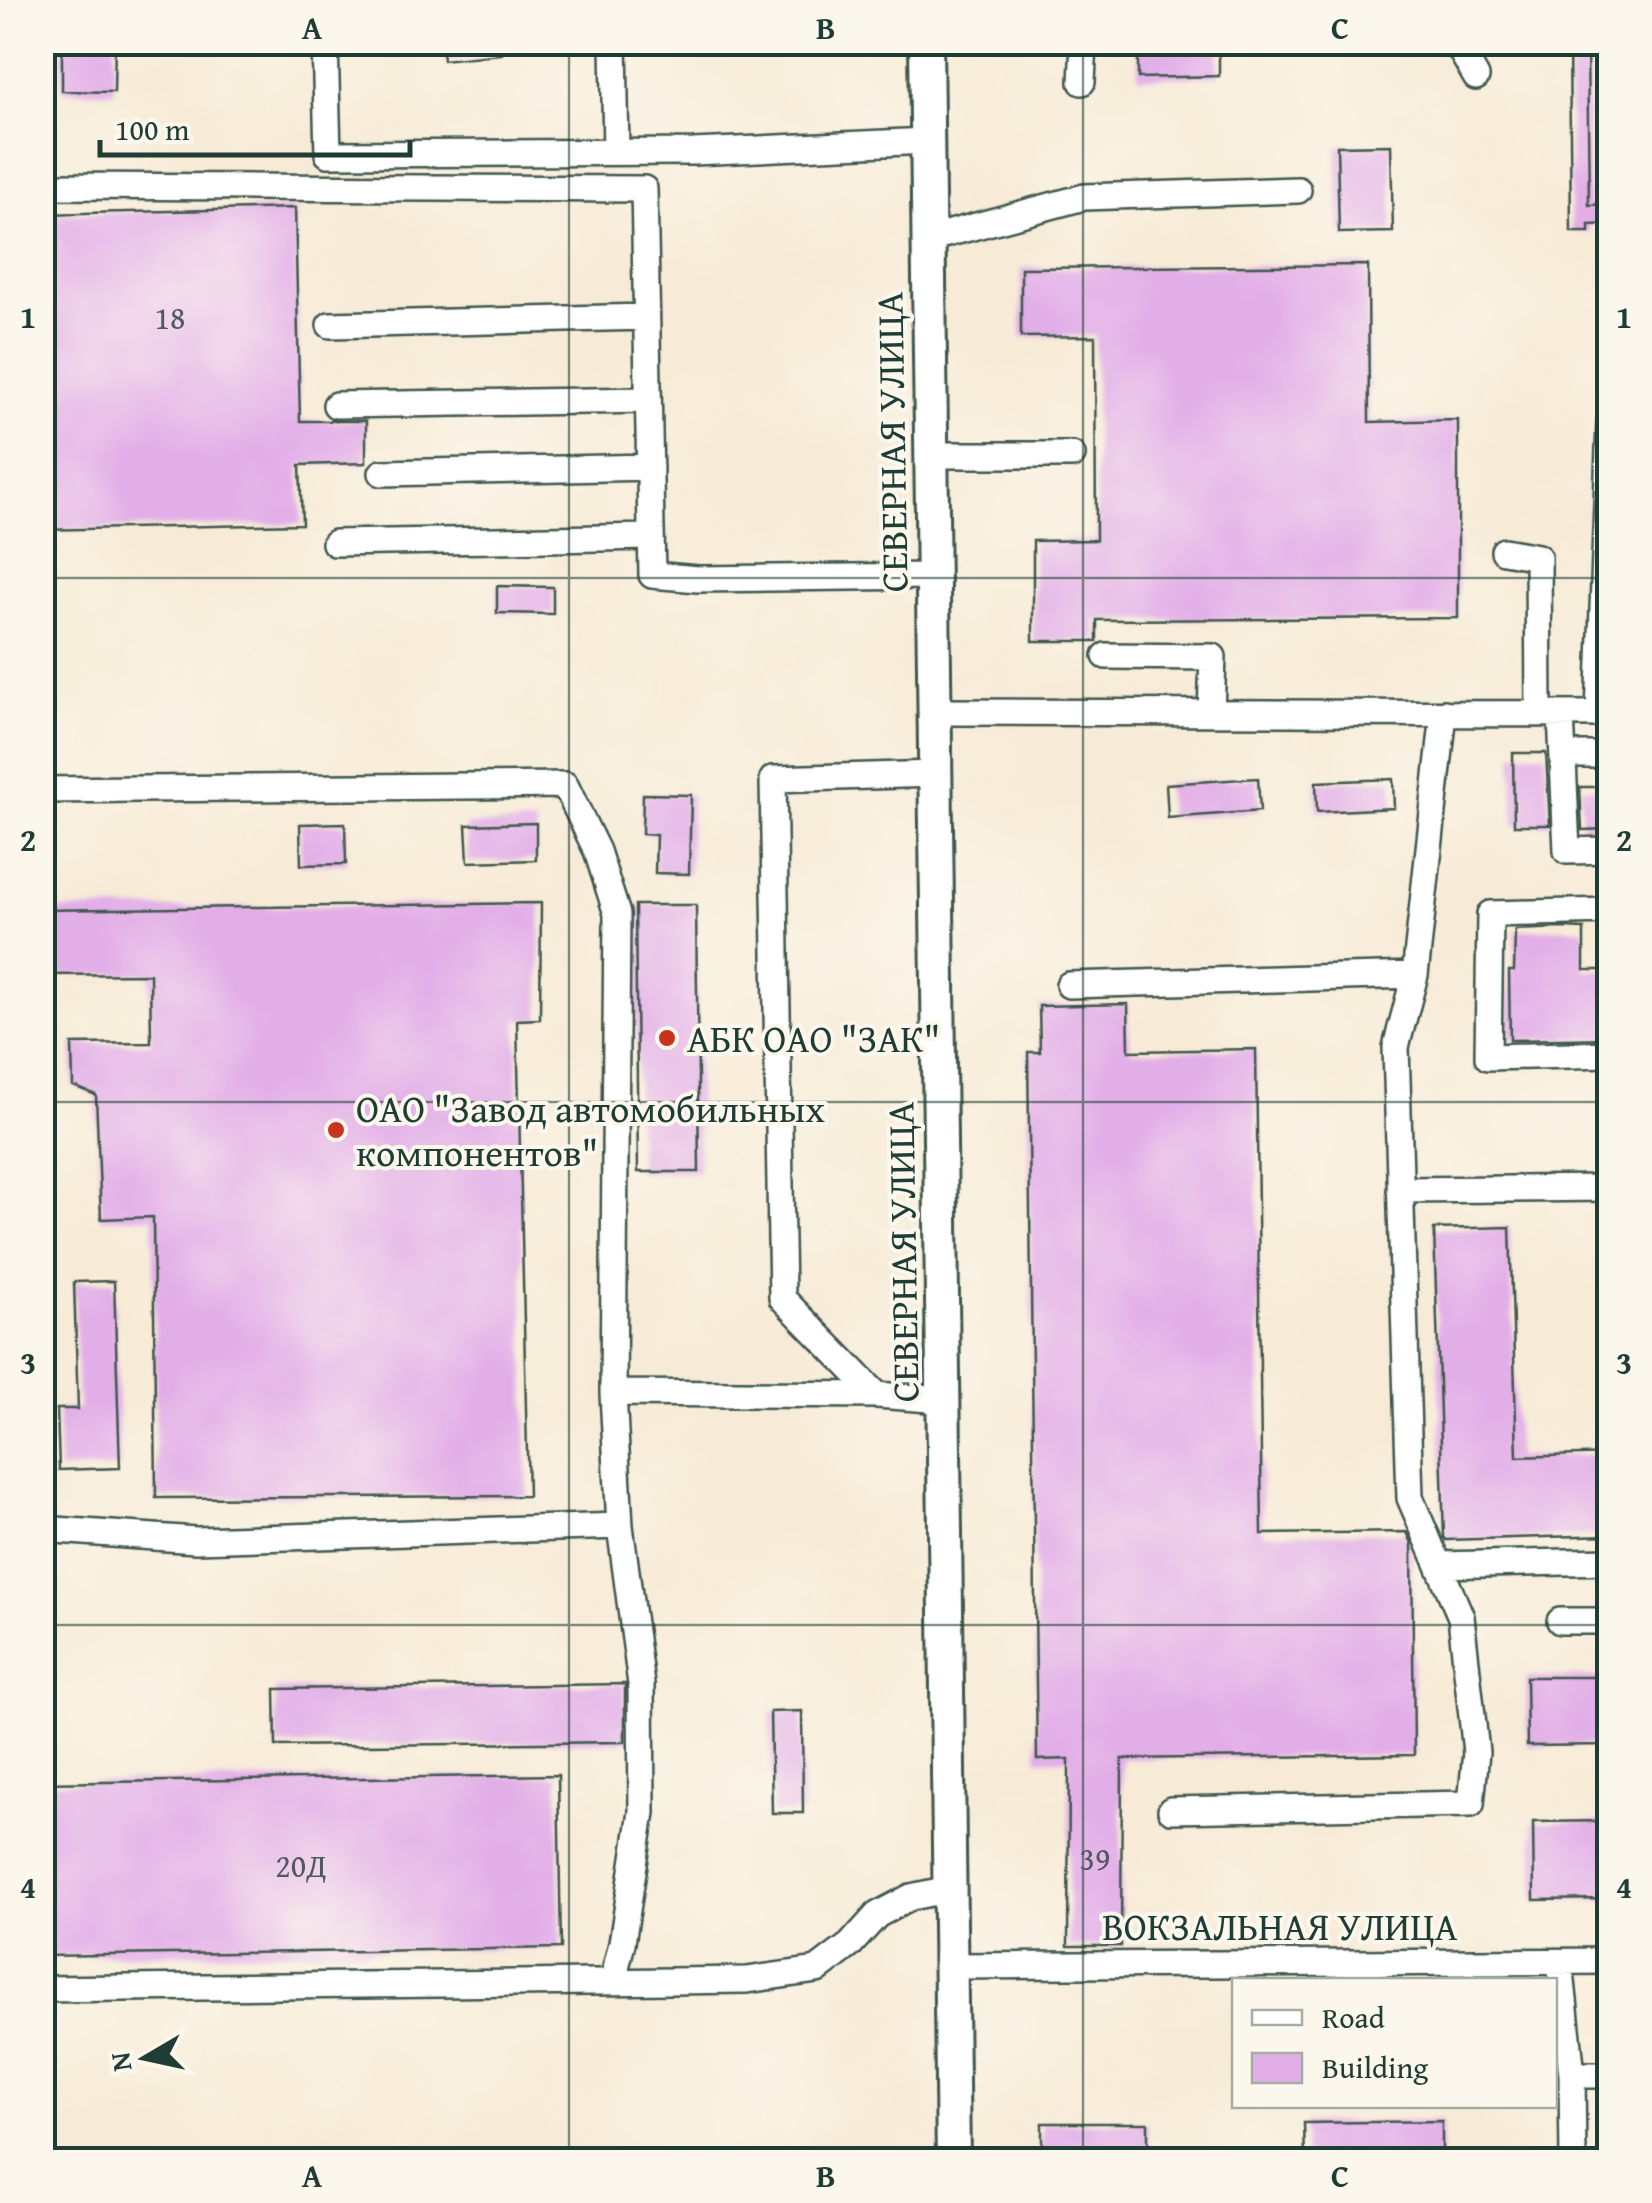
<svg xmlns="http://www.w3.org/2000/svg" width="1652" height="2203" viewBox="0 0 1652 2203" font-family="'Gentium Book Plus',serif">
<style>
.building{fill:#e2aee8}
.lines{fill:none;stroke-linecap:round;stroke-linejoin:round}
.minor-casing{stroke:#3f574c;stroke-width:30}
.major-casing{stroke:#3f574c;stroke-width:38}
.minor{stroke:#fff;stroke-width:25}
.major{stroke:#fff;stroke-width:32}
.grid{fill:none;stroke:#1f3d34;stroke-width:2.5;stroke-opacity:0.55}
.poi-dot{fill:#c8321e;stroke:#fbf7ec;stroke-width:4}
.labels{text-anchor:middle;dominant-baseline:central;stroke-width:8;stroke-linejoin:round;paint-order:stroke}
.number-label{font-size:32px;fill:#505961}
.street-label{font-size:38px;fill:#1f3d34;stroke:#fbf7ec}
.poi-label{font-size:38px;fill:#1f3d34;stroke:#fbf7ec;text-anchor:start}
.neatline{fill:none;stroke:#1f3d34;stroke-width:4}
.grid-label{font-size:32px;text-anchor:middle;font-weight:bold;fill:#1f3d34}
</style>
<rect width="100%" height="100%" fill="#fbf7ec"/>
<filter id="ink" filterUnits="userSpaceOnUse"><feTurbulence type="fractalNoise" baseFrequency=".01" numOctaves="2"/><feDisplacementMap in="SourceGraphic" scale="20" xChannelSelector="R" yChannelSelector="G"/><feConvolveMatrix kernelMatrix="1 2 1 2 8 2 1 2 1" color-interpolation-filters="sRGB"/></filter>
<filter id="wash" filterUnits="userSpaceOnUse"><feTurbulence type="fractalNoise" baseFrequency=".0048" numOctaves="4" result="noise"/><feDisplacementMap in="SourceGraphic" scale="40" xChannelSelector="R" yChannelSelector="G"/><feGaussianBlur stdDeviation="2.25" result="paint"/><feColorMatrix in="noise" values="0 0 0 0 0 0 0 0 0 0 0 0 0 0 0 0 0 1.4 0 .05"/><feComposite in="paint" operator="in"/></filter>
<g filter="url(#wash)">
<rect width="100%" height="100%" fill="#f7ebd7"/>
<g id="blocks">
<path class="building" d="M62,42H115L114,92L62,91Z
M441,42H501L502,54L443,60Z
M1138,42H1219V76L1138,78Z
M1569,42H1587L1589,205L1610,204V224L1589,225V232H1571Z
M1391,145L1393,232L1339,233L1337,146Z
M295,208L300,421H366V463L300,465L302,524L42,530V214Z
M1368,265L1369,422L1458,420V618L1097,620V641H1033V541L1096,540L1095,336L1021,337V268Z
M497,586L553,587V614L497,613Z
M1513,753H1546L1550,825H1514Z
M1258,778L1260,811L1168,818L1166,784Z
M1393,779L1394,808L1317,812L1316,782Z
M1580,787H1610V829L1582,830Z
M643,794L691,795L689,874L655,873L656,835L642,834Z
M345,823L346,864L301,865L300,824Z
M536,823V860L468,862L466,825Z
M541,903L540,1019L517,1020L528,1496L156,1498L153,1217L101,1219L96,1095L73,1086L72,1044L151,1043L150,974L42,975V910Z
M635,905H696L699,1172H638Z
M1562,928L1584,929V970H1610V1038L1510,1040L1509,971H1514L1515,930Z
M1128,1004L1129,1051L1256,1049L1262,1534L1407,1532L1412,1543L1414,1755L1122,1759L1121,1946H1068L1069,1759L1037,1760L1028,1052H1040L1039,1006Z
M1510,1227L1517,1457L1610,1454V1535L1446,1540L1444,1537L1434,1229Z
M114,1281L120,1468L59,1470L57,1409H78L74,1282Z
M1526,1677H1610V1745L1527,1746Z
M625,1684V1742L276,1746L275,1689Z
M802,1711L803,1813H772L770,1712Z
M558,1775L561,1948L42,1956V1783Z
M1610,1821V1899L1534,1900L1533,1822Z
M1442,2121V2160H1305L1304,2123Z
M1042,2123H1148V2160H1042Z"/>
</g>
</g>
<g filter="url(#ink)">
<use href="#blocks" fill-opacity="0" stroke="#3f574c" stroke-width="2.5"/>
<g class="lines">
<defs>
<path id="minor" d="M325,42L328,154L693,152L927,141
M614,42L616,152
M1456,42L1476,77
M1082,82L1084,42
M42,186L644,189L652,575L698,579L933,576
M928,239L1084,197L1298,190
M330,325L646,317
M336,405L648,400
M931,455H1072
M382,473L650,467
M335,543L651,537
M1504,551L1538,557L1539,713
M1106,656L1213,657L1211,713
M934,712L1610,714
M1561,714L1567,851L1610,850
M1599,714L1610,423
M1563,755H1610
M42,790L565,785L597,851L617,914L613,1393L620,1526L641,1684L642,1812L622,1943L613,1980
M1610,911L1490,914L1488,1057L1610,1054
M1069,985L1415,975L1444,713
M1400,1190L1610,1188
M613,1393L877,1395L943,1400
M877,1395L782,1298L773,779L935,774
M42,1529L196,1540L620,1526
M1439,1565L1610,1561
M1560,1621H1610
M1171,1810L1471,1804L1476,1752L1461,1617L1410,1498L1396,1047L1415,975
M1560,1962L1572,2075L1573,2160
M951,1966L1610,1961
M42,1989L747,1980L817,1970L850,1945L877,1915L911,1897L949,1889
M1572,2075H1610"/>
<path id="major" d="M926,42L953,2160"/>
</defs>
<use href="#minor" class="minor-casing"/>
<use href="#major" class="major-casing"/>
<use href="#minor" class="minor"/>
<use href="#major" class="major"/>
</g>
</g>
<path class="grid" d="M569,42V2160M1083,42V2160M42,578H1610M42,1102H1610M42,1625H1610"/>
<g class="poi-dot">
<circle cx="667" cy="1038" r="10"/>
<circle cx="336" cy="1130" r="10"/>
</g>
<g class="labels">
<g class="number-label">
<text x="170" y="317">18</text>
<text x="1095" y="1858">39</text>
<text x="301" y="1865">20Д</text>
</g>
<g class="street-label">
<text transform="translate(891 442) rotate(-91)">СЕВЕРНАЯ УЛИЦА</text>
<text transform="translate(902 1252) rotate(-91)">СЕВЕРНАЯ УЛИЦА</text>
<text x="1280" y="1926">ВОКЗАЛЬНАЯ УЛИЦА</text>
</g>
<g class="poi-label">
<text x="687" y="1038">АБК ОАО "ЗАК"</text>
<text x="356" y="1108">ОАО "Завод автомобильных<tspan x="356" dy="44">компонентов"</tspan></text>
</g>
</g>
<rect width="1652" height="2203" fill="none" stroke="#fbf7ec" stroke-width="110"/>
<rect x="1232" y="1978" width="325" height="130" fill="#fbf7ec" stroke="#a3ada2" stroke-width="2.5"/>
<rect x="1252" y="2010" width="50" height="15" fill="#ffffff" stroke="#a3ada2" stroke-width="2.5"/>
<text x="1322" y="2028" font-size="30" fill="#1f3d34">Road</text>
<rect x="1252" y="2053" width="50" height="30" fill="#e2aee8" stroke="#a3ada2" stroke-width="2.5"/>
<text x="1322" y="2078" font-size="30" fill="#1f3d34">Building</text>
<g transform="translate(145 2058) rotate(261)" stroke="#fbf7ec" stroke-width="8" paint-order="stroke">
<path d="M0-8L18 38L0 25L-18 38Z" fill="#1f3d34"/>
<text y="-15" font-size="28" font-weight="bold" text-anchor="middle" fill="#1f3d34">N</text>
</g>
<path d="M100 140v15h310v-15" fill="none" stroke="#1f3d34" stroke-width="5"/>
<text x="115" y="140" font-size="30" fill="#1f3d34" stroke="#fbf7ec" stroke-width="8" paint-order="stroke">100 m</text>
<rect x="55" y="55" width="1542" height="2093" class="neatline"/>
<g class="grid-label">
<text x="312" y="39">A</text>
<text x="826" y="39">B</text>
<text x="1340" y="39">C</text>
<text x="28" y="328">1</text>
<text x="1624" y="328">1</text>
<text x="28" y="851">2</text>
<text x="1624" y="851">2</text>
<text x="28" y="1374">3</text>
<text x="1624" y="1374">3</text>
<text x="28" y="1898">4</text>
<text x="1624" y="1898">4</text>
<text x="312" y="2187">A</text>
<text x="826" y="2187">B</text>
<text x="1340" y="2187">C</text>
</g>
</svg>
